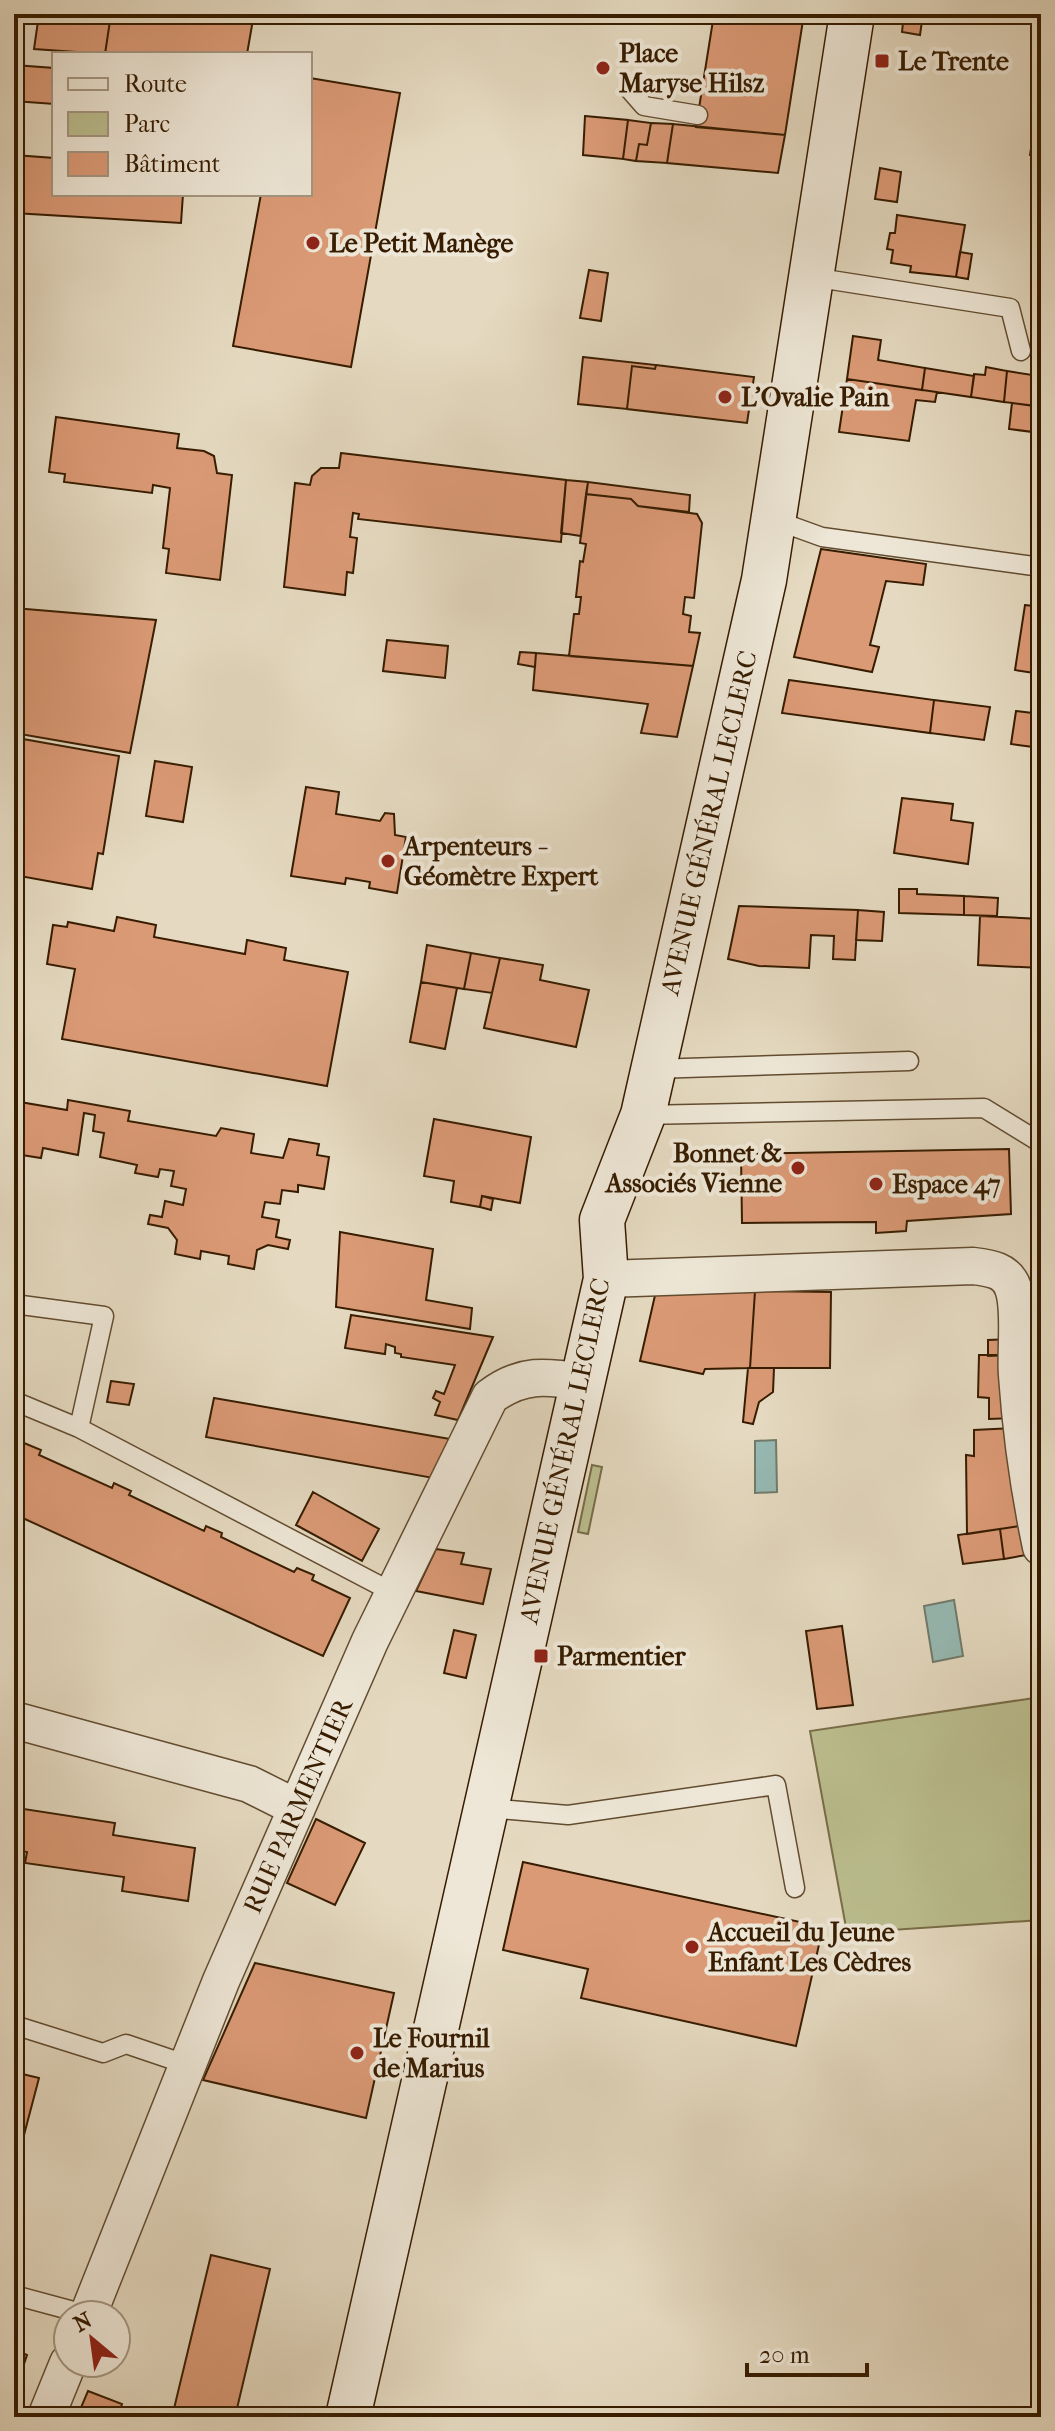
<svg xmlns="http://www.w3.org/2000/svg" width="1055" height="2431" viewBox="0 0 1055 2431" font-family="'IM FELL French Canon',serif">
<style>
.green{fill:#bbbe8f;stroke:#796d48;stroke-width:2}
.water{fill:#96bab4;stroke:#707b6c;stroke-width:2}
.building{fill:#db9a76;stroke:#371c00;stroke-width:2}
.lines{fill:none;stroke-linecap:round;stroke-linejoin:round}
.lane-casing{stroke:#624c30;stroke-width:21}
.street-casing{stroke:#624c30;stroke-width:39}
.secondary-casing{stroke:#371c00;stroke-width:47}
.lane{stroke:#eee7d7;stroke-width:18}
.street{stroke:#eee7d7;stroke-width:36}
.secondary{stroke:#eee7d7;stroke-width:44}
.poi-dot{fill:#8f2418;stroke:#eee7d7;stroke-width:3}
.labels{text-anchor:middle;dominant-baseline:central;stroke-width:8;stroke-linejoin:round;paint-order:stroke}
.poi-label{font-size:26px;font-weight:bold;fill:#371c00;stroke:#eee7d7;text-anchor:start}
.street-label{font-size:26px;fill:#371c00;stroke:#eee7d7}
</style>
<rect width="100%" height="100%" fill="#e5dac1"/>
<filter id="stains"><feTurbulence type="fractalNoise" baseFrequency=".0025" numOctaves="4"/><feColorMatrix values="0 0 0 0 .2 0 0 0 0 .09 0 0 0 0 .02 0 0 0 .5 -.17"/></filter>
<radialGradient id="worn" r=".72"><stop offset=".6" stop-color="#630" stop-opacity="0"/><stop offset="1" stop-color="#630" stop-opacity=".3"/></radialGradient>
<path class="green" d="M592,1465L602,1467L588,1534L578,1532Z
M1041,1697V1920L847,1933L810,1731Z"/>
<path class="water" d="M776,1440L777,1492L755,1493V1441Z
M954,1600L963,1656L933,1662L924,1606Z"/>
<path class="building" d="M39,14H111L105,54L34,49Z
M111,14H254L247,54H105Z
M714,14H804L785,135L696,127Z
M904,14H923L920,35L902,32Z
M14,65L54,68V104L14,101Z
M310,78L400,93L351,367L233,346L261,194H310Z
M1041,88V157L1030,155Z
M585,116L628,120L623,159L583,155Z
M628,120L651,123L647,145L639,144L636,161L623,159Z
M651,123L673,124L667,163L636,161L639,144L647,145Z
M673,124L785,135L778,173L667,163Z
M14,155L54,158V194H183L181,223L14,213Z
M880,168L901,172L897,202L875,199Z
M897,215L965,225L956,277L910,272L911,266L891,263L893,250L887,249L890,233H895Z
M960,252L972,254L968,279L956,277Z
M589,270L608,273L601,321L580,318Z
M853,336L881,340L878,360L925,368L922,390L847,379Z
M583,357L656,365L655,369L632,366L627,409L578,404Z
M656,365L754,377L747,423L627,409L632,366L655,369Z
M986,367L1007,371L1004,402L971,397L974,374L985,375Z
M925,368L974,376L971,397L922,390Z
M1007,371L1039,376L1036,406L1004,402Z
M847,379L937,392L935,402L916,400L909,441L839,432Z
M1012,403L1041,407V433L1009,429Z
M56,417L179,434L177,448L204,451L214,456L217,473L232,475L220,580L166,573L169,549L163,548L170,488L153,485L152,493L64,482L65,474L49,472Z
M341,453L566,480L561,542L358,519L359,514L353,513L350,537L357,538L353,573L347,572L345,595L284,587L295,483L310,485L312,476L321,468H339Z
M566,480L588,482L581,536L561,533Z
M588,482L690,495L689,512L638,506L631,499L586,494Z
M586,494L631,499L638,506L697,514L702,523L694,598L685,597L683,614L691,616L689,632L700,633L693,666L569,656L574,614H579L581,597H576L580,561L583,562L586,544L580,543Z
M821,549L926,564L923,585L886,581L870,645L879,647L872,672L794,657Z
M1025,605L1041,607V674L1015,670Z
M14,608L156,620L130,753L14,733Z
M387,640L448,646L445,678L383,671Z
M520,652L536,653L535,667L518,664Z
M536,653L693,666L677,737L641,733L648,704L533,690Z
M789,680L934,700L930,733L782,713Z
M934,700L990,707L984,740L930,733Z
M1016,711L1041,714V748L1011,744Z
M23,739L119,756L103,854L98,853L92,889L14,875V795Z
M155,761L192,767L183,822L146,816Z
M306,787L339,792L336,814L380,821L385,813L394,814L395,835L406,837L397,893L369,888L370,882L346,878L345,884L291,876Z
M902,798L953,804L951,820L973,823L968,864L894,853Z
M899,889H917V894L964,896V915L899,913Z
M964,896L998,898L997,916L964,915Z
M739,906L858,910L855,960L833,959L834,936L811,935L809,968L759,966L728,959Z
M858,910L884,912L882,941L856,940Z
M980,916L1041,919V968L978,965Z
M117,917L156,925L154,937L245,954L247,940L286,948L284,960L348,972L327,1086L62,1039L75,969L47,964L53,925L67,927L68,922L114,931Z
M427,945L471,953L464,989L421,982Z
M471,953L500,958L492,993L464,989Z
M500,958L543,965L540,980L589,990L576,1047L484,1028Z
M421,982L457,988L445,1049L410,1042Z
M68,1100L130,1111L128,1121L216,1136L221,1128L254,1134L251,1153L283,1158L289,1139L319,1144L317,1155L329,1157L324,1189L298,1185V1192L282,1190L280,1204L265,1202L262,1217L279,1220L276,1237L290,1240L288,1249L268,1245L257,1250L254,1269L228,1264L229,1256L201,1251L200,1259L175,1254L177,1240L168,1228L148,1224L150,1215L162,1217L165,1201L183,1205L186,1189L171,1186L174,1171L160,1169L158,1177L135,1173L137,1165L100,1157L104,1133L93,1131L95,1115L84,1113L78,1155L43,1148L41,1158L15,1154L14,1101L67,1110Z
M434,1119L531,1137L520,1203L482,1196L480,1207L451,1202L454,1181L424,1176Z
M1009,1149L1011,1214L907,1221L906,1231L876,1233V1222L742,1223L741,1154Z
M482,1196L493,1199L491,1210L480,1207Z
M340,1232L433,1249L426,1300L472,1308L470,1329L336,1307Z
M656,1291H755L750,1368L705,1369L703,1374L640,1361Z
M755,1291L831,1292L830,1368H750Z
M351,1315L493,1337L458,1420L435,1415L440,1402L433,1398L436,1391L444,1394L455,1365L401,1357V1354L395,1353V1347L386,1344L385,1354L345,1348Z
M1012,1339L1013,1355L988,1356V1340Z
M979,1355H1013L1014,1418L989,1419V1398L978,1397Z
M748,1368H774L773,1392L759,1402L753,1424L743,1422Z
M111,1381L134,1384L129,1405L107,1402Z
M214,1398L450,1439L433,1478L206,1437Z
M1014,1428L1026,1525L967,1534L966,1455L974,1456V1430Z
M24,1443L41,1450L39,1455L112,1488L114,1483L131,1491L129,1495L204,1531L206,1526L222,1533L221,1537L294,1572L297,1568L314,1575L312,1580L350,1598L323,1656L14,1514V1444L22,1447Z
M313,1492L379,1529L362,1561L296,1525Z
M1026,1525L1032,1554L1004,1559L1000,1529Z
M1000,1529L1004,1559L963,1564L958,1535Z
M436,1549L464,1553L461,1564L491,1569L483,1604L416,1591Z
M842,1626L853,1705L817,1709L806,1631Z
M454,1630L476,1635L466,1678L444,1673Z
M14,1795L19,1796L17,1808L115,1823L113,1835L195,1848L188,1901L122,1891L124,1877L25,1863L27,1852L14,1850Z
M316,1819L365,1843L335,1905L287,1883Z
M523,1862L823,1927L796,2046L581,1998L588,1969L503,1950Z
M255,1963L394,1993L366,2118L203,2080Z
M14,2072L39,2078L14,2173Z
M211,2255L270,2269L235,2417H172Z
M14,2349L27,2355L14,2394Z
M88,2391L122,2404L117,2417H77Z"/>
<g class="lines">
<defs>
<path id="lane" d="M630,90L644,106L698,115
M812,277L1010,308L1021,351
M775,520L822,537L1041,567
M653,1069L909,1061
M643,1115L984,1108L1041,1143
M14,1304L104,1316L79,1428
M14,1401L79,1428L394,1593
M488,1808L568,1815L776,1785L795,1888
M14,2025L103,2053L126,2044L188,2065
M14,2295L88,2315"/>
<path id="street" d="M606,1279L973,1266C990,1268 1007,1270 1013,1288C1021,1309 1015,1351 1017,1375C1021,1433 1029,1490 1041,1547
M14,1720L249,1784L297,1808
M88,2315L221,1981L370,1641L490,1397C521,1373 546,1376 583,1382
M46,2417L68,2363"/>
<path id="secondary" d="M348,2417L606,1279L602,1220L643,1115L764,580L852,14"/>
</defs>
<use href="#lane" class="lane-casing"/>
<use href="#street" class="street-casing"/>
<use href="#secondary" class="secondary-casing"/>
<use href="#lane" class="lane"/>
<use href="#street" class="street"/>
<use href="#secondary" class="secondary"/>
</g>
<g class="poi-dot">
<rect x="874" y="53" width="16" height="16" rx="4"/>
<circle cx="603" cy="68" r="8"/>
<circle cx="313" cy="243" r="8"/>
<circle cx="725" cy="397" r="8"/>
<circle cx="388" cy="861" r="8"/>
<circle cx="798" cy="1168" r="8"/>
<circle cx="876" cy="1184" r="8"/>
<rect x="533" y="1648" width="16" height="16" rx="4"/>
<circle cx="692" cy="1947" r="8"/>
<circle cx="357" cy="2053" r="8"/>
</g>
<g class="labels">
<g class="poi-label">
<text x="619" y="53">Place<tspan x="619" dy="30">Maryse Hilsz</tspan></text>
<text x="898" y="61">Le Trente</text>
<text x="329" y="243">Le Petit Manège</text>
<text x="741" y="397">L'Ovalie Pain</text>
<text x="404" y="846">Arpenteurs -<tspan x="404" dy="30">Géomètre Expert</tspan></text>
<text x="782" y="1153" text-anchor="end">Bonnet &amp;<tspan x="782" dy="30">Associés Vienne</tspan></text>
<text x="892" y="1184">Espace 47</text>
<text x="557" y="1656">Parmentier</text>
<text x="708" y="1932">Accueil du Jeune<tspan x="708" dy="30">Enfant Les Cèdres</tspan></text>
<text x="373" y="2038">Le Fournil<tspan x="373" dy="30">de Marius</tspan></text>
</g>
<g class="street-label">
<text transform="translate(709 823) rotate(-77)">AVENUE GÉNÉRAL LECLERC</text>
<text transform="translate(565 1451) rotate(-78)">AVENUE GÉNÉRAL LECLERC</text>
<text transform="translate(298 1806) rotate(-66)">RUE PARMENTIER</text>
</g>
</g>
<rect width="1055" height="2431" fill="none" stroke="#e5dac1" stroke-width="48"/>
<rect x="16" y="16" width="1023" height="2399" fill="none" stroke="#371c00" stroke-width="4"/>
<rect x="24" y="24" width="1007" height="2383" fill="none" stroke="#371c00" stroke-width="2"/>
<rect x="52" y="52" width="260" height="144" fill="#eee7d7" stroke="#a59681" stroke-width="2"/>
<rect x="68" y="78" width="40" height="12" fill="#eee7d7" stroke="#a59681" stroke-width="2"/>
<text x="124" y="92" font-size="24" fill="#371c00">Route</text>
<rect x="68" y="112" width="40" height="24" fill="#bbbe8f" stroke="#a59681" stroke-width="2"/>
<text x="124" y="132" font-size="24" fill="#371c00">Parc</text>
<rect x="68" y="152" width="40" height="24" fill="#db9a76" stroke="#a59681" stroke-width="2"/>
<text x="124" y="172" font-size="24" fill="#371c00">Bâtiment</text>
<g transform="translate(92 2339) rotate(331)"><circle r="38" fill="#eee7d7" stroke="#a59681" stroke-width="2"/>
<path d="M0-6L14 30L0 20L-14 30Z" fill="#8f2418"/>
<text y="-12" font-size="22" font-weight="bold" text-anchor="middle" fill="#371c00">N</text>
</g>
<path d="M747 2363v12h120v-12" fill="none" stroke="#371c00" stroke-width="4"/>
<text x="759" y="2363" font-size="24" fill="#371c00" stroke="#eee7d7" stroke-width="6" paint-order="stroke">20 m</text>
<rect width="100%" height="100%" filter="url(#stains)"/>
<rect width="100%" height="100%" fill="url(#worn)"/>
</svg>
